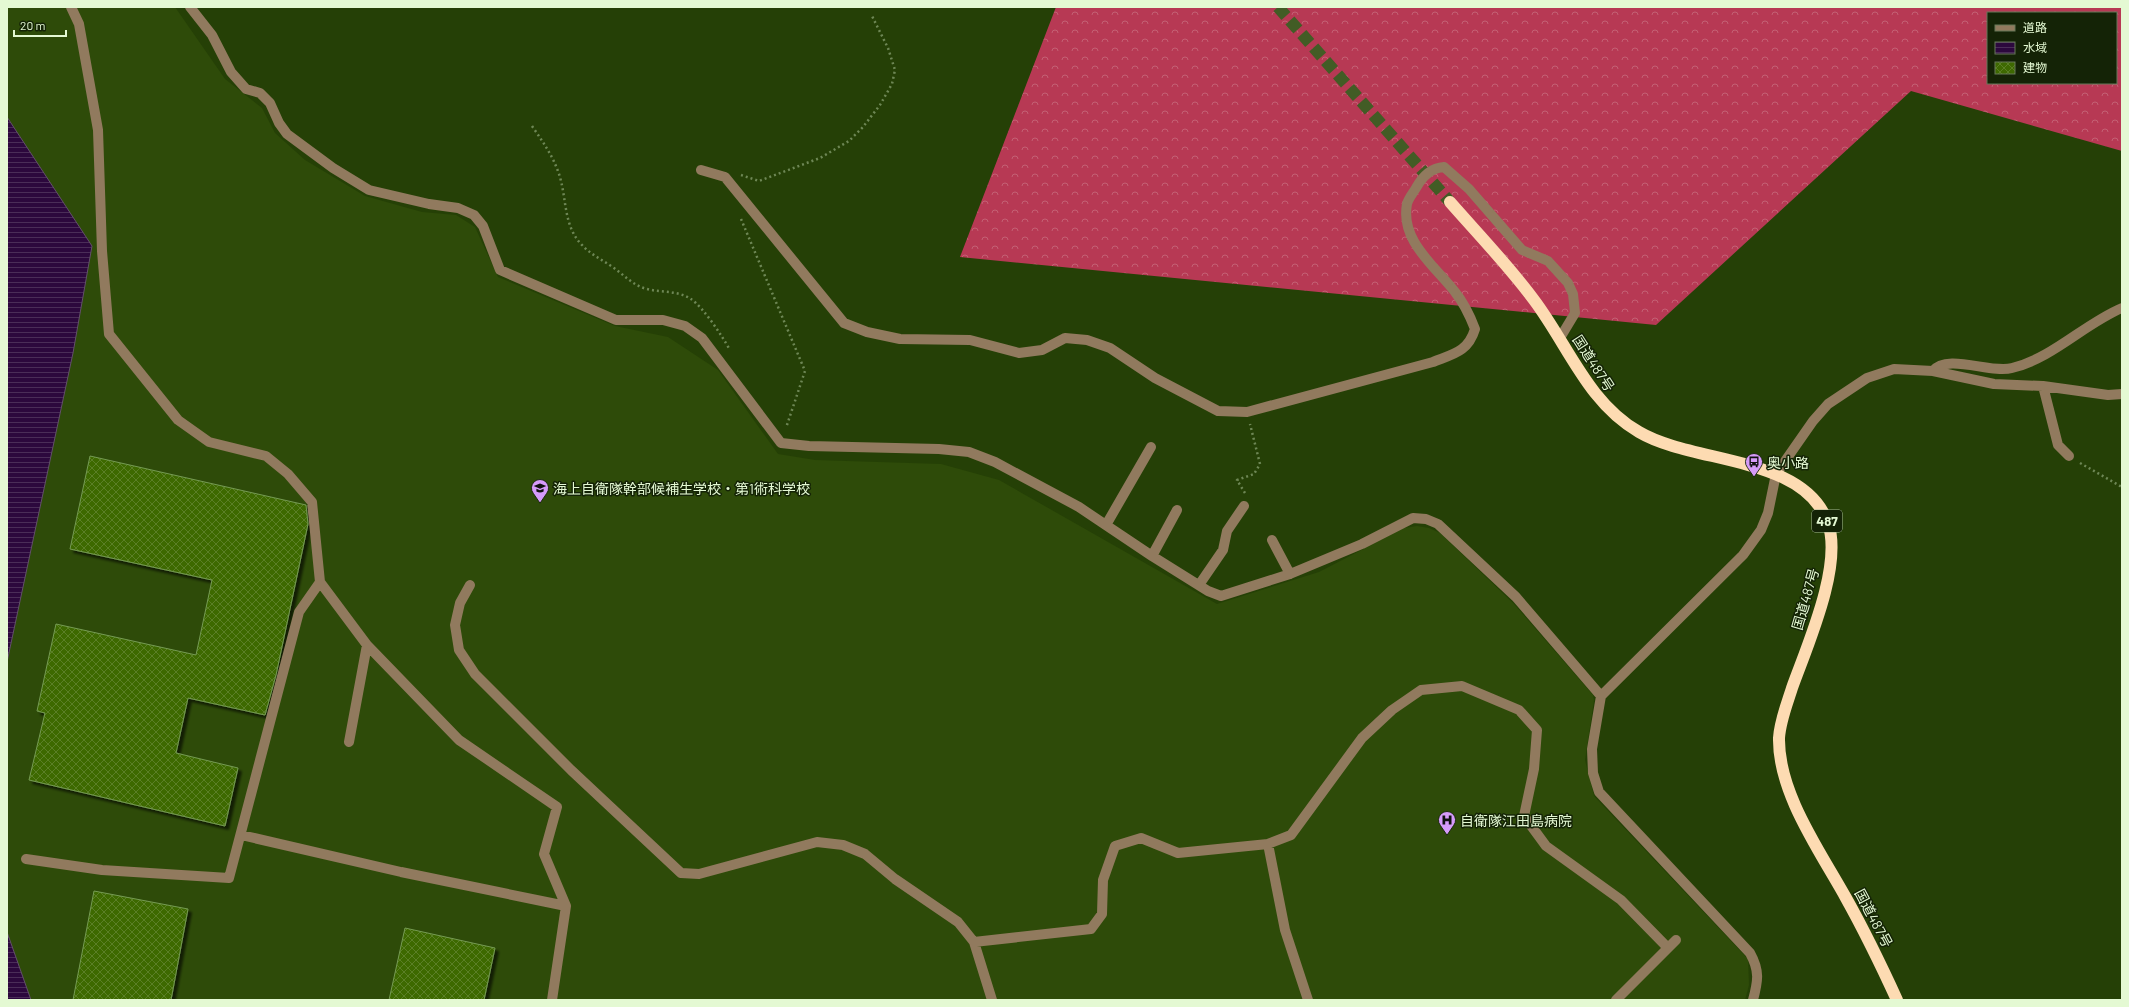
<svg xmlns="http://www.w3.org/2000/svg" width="2129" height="1007" viewBox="0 0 2129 1007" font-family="Barlow,'Noto Sans JP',sans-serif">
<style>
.built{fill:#2e4b09}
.forest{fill:url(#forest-crowns);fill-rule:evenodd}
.water{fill:url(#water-rules);stroke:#63506a}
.building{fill:url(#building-cross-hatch);stroke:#759b53;filter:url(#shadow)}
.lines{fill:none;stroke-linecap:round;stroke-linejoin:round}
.highway-tunnel{stroke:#425c25;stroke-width:12;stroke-dasharray:12 6;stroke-linecap:butt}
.path{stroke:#6e8755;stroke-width:2.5;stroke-dasharray:2 3;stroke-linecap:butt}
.minor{stroke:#917a5e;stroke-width:10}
.highway{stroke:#fddbb2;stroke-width:12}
.labels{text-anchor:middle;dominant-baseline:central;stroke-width:3;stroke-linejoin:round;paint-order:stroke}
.shield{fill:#142306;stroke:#a6b996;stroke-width:1}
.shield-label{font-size:13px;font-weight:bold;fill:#e4f9d3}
.street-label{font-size:14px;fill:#e4f9d3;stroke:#142306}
.poi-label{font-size:14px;fill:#e4f9d3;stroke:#142306;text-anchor:start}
</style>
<defs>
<pattern id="forest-crowns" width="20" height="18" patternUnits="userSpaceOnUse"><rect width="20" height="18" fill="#b73954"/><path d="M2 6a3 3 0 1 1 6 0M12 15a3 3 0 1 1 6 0" fill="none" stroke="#c46074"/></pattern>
<pattern id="water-rules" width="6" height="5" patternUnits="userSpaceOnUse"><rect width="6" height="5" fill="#2c083d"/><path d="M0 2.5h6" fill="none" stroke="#4a2d58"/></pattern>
<pattern id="building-cross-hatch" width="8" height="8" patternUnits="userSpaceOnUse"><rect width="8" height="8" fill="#3e6901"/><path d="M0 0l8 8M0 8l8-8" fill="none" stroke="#5a7f25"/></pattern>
<filter id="shadow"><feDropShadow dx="3.5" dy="3.5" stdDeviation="1" flood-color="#0009"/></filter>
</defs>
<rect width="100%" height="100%" fill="#254006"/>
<path class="built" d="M7,7H175L225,79L262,108L275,133L305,160L365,196L422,212L456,215L475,227L498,277L615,326L668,337L718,370L778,454L815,460L941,464L999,480L1217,604L1319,572L1404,528L1417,526L1429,528L1440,533L1514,604L1593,695L1594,700L1585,760L1594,796L1748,959L1749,985L1745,1000H31L7,932V662L73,353L92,246L7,117Z"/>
<path class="forest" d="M1056,7H2122V151L1911,91L1656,325L960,257ZM1988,13H2116V83H1988Z"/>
<path class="water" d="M7,117L92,246L73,353L7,662Z
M7,932L31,1000H7Z"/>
<path class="building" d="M90,456L306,505L308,524L276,675L265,715L188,698L176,753L238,768L225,826L29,780L45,713L37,711L56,624L196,655L212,580L70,549Z
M94,891L188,909L171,1000H73Z
M405,928L495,948L484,1000H389Z"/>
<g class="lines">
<path class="highway-tunnel" d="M1278,7L1450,202"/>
<path class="path" d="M532,126C543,142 553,156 559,174C567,198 563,226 582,245C591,255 603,260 614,268C625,276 634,286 647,289C662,293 677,290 691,299C704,308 722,336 730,350
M741,175L759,181L820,158L849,141L863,127L880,105L892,84L895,70L888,48L871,14
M741,219L805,371L786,428
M2080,463L2122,487
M1245,493L1237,480L1254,474L1260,464L1250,424"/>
<path class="minor" d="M71,7L79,24L98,130L102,251L109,334L178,420L209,442L266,456L288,474L312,502L320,582L367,645L459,740L557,807L544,854L566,906L552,1000
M190,7L212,35L231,72L246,89L260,93L270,103L279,123L287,134L333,168L369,190L429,204L458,208L474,215L483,226L500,270L616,320H663L685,326L702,338L781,443L809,446L939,449L969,452L995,462L1079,507L1152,556L1208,591L1221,596L1290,574L1362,544L1413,518L1426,519L1438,524L1516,597L1601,696
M701,170L725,177L844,323L867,332L900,339L970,340L1019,353L1042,350L1065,338L1087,340L1110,348L1155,378L1218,411L1247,412L1433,362C1453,354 1468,352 1475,329C1470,316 1464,303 1455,292C1435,266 1400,241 1407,204C1408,199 1413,193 1416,188C1422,177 1431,168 1444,167L1469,189L1522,250L1548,261L1568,283L1573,294L1575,313L1560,338
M1933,371C1947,353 1991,374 2012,368C2053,358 2084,324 2122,308
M2043,386L2058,445L2069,456
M1106,525L1151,447
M1272,540L1290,574
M1152,556L1177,510
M470,585L460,603L455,625L459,650L475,674L571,770L681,873L699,874L817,842L843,845L865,854L895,879L958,922L974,942L992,1000
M1199,585L1223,550L1227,531L1244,506
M349,742L367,645
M241,835L401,872L566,906
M1268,844L1285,930L1308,1000
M26,859L102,870L229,878L299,612L320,582
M974,942L1091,929L1102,914L1103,880L1115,846L1141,838L1178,853L1268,844L1291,835L1362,738L1392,710L1421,690L1462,686L1519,710L1537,730L1534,769L1524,816L1546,846L1621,900L1668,948
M1616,1000L1676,940
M1753,1000C1758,981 1760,971 1750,953L1599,792L1593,773L1592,749L1601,696L1743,555L1761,530L1768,513L1776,474L1813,421L1828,404L1867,378L1894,369L1933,371L1994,384L2043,386L2108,395L2122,394"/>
<path class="highway" d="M1450,202C1478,234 1509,266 1534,300C1568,345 1588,403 1639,432C1693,464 1804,455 1828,523C1843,566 1807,646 1792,688C1787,704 1780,721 1779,738C1778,793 1820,851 1846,898C1865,932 1881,965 1897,1000"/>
</g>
<defs>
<symbol id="bus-pin" viewBox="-11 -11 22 30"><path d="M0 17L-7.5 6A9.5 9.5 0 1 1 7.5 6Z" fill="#d69bfa" stroke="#142306"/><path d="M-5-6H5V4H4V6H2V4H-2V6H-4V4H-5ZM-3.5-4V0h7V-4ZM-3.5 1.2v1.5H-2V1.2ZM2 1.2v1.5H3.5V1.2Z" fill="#111"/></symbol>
<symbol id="university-pin" viewBox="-11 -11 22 30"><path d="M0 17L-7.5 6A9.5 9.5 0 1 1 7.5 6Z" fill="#d69bfa" stroke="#142306"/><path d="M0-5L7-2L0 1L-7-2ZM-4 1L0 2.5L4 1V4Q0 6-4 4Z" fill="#111"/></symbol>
<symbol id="hospital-pin" viewBox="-11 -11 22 30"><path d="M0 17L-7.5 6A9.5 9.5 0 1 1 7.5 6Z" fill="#d69bfa" stroke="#142306"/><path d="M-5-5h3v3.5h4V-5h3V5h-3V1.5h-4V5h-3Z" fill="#111"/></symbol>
</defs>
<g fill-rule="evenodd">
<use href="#bus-pin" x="1744" y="452" width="20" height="27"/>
<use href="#university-pin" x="530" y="478" width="20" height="27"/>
<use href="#hospital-pin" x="1437" y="810" width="20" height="27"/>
</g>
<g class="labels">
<rect class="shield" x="1812" y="510" width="30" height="22" rx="3"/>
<g class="shield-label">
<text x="1827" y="521">487</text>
</g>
<g class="street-label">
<text transform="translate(1594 363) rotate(57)">国道487号</text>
<text transform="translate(1805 599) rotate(-74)">国道487号</text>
<text transform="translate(1874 918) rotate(62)">国道487号</text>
</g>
<g class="poi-label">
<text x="1767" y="462">奥小路</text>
<text x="553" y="488">海上自衛隊幹部候補生学校・第1術科学校</text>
<text x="1460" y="820">自衛隊江田島病院</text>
</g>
</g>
<rect width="2129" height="1007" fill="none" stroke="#e4f9d3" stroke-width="16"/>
<rect x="1987" y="12" width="130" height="72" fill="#142306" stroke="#677958"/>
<rect x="1995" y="25" width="20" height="6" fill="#917a5e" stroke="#677958"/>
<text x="2023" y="32" font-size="12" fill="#e4f9d3">道路</text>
<rect x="1995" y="42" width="20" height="12" fill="url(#water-rules)" stroke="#677958"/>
<text x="2023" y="52" font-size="12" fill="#e4f9d3">水域</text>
<rect x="1995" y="62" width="20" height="12" fill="url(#building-cross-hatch)" stroke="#677958"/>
<text x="2023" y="72" font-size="12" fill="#e4f9d3">建物</text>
<path d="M14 30v6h52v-6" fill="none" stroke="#e4f9d3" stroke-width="2"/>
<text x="20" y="30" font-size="12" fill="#e4f9d3" stroke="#142306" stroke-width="3" paint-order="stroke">20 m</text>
</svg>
